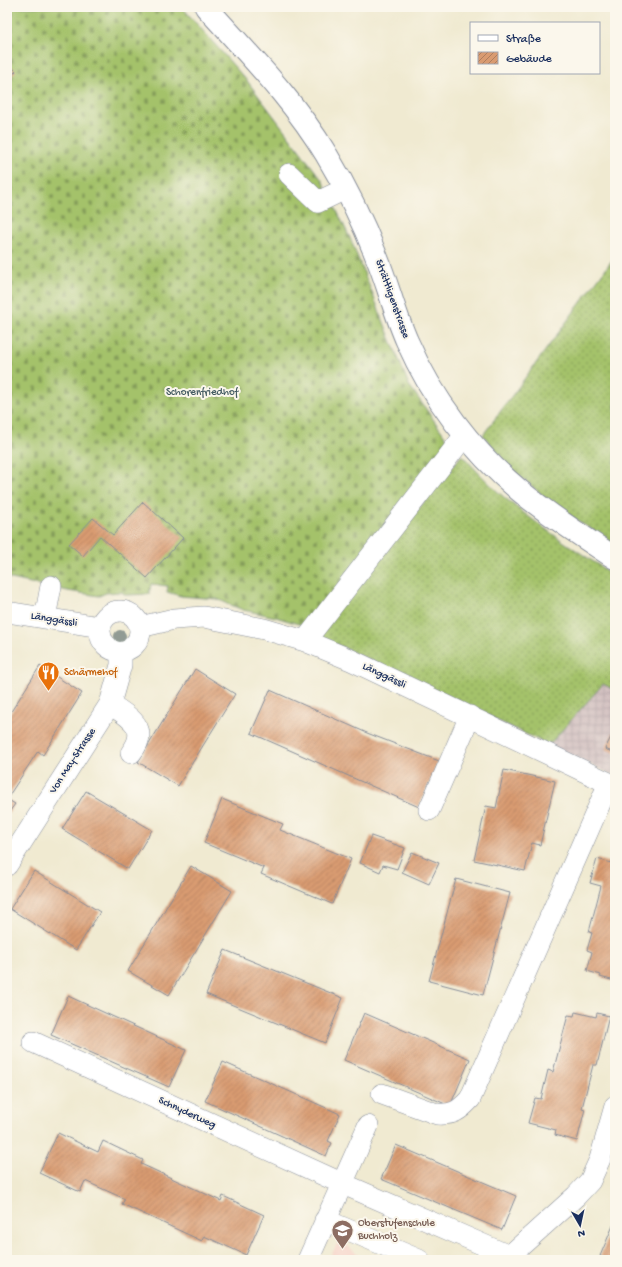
<svg xmlns="http://www.w3.org/2000/svg" width="622" height="1267" viewBox="0 0 622 1267" font-family="'Gochi Hand',sans-serif">
<style>
.built{fill:#f6d1c6}
.industrial{fill:url(#industrial-grid)}
.grass{fill:url(#grass-dots);stroke:#607864}
.cemetery{fill:url(#cemetery-stones);stroke:#607864}
.building{fill:url(#building-hatch)}
.lines{fill:none;stroke-linecap:round;stroke-linejoin:round}
.minor-casing{stroke:#868c98;stroke-width:22}
.major-casing{stroke:#868c98;stroke-width:24}
.minor{stroke:#fff;stroke-width:21}
.major{stroke:#fff;stroke-width:22}
.tree{fill:#919b94}
.labels{text-anchor:middle;dominant-baseline:central;stroke-width:4;stroke-linejoin:round;paint-order:stroke}
.street-label{font-size:11px;fill:#1b2f5e;stroke:#fbf7ec}
.park-label{font-size:11px;fill:#445b62;stroke:#fbf7ec}
.food-label{font-size:11px;fill:#c56008;stroke:#fbf7ec;text-anchor:start}
.education-label{font-size:11px;fill:#785e54;stroke:#fbf7ec;text-anchor:start}
</style>
<defs>
<pattern id="industrial-grid" width="8" height="8" patternUnits="userSpaceOnUse"><rect width="8" height="8" fill="#d1bfbf"/><path d="M0 4h8M4 0v8" fill="none" stroke="#b3a4a7"/></pattern>
<pattern id="grass-dots" width="8" height="8" patternUnits="userSpaceOnUse"><rect width="8" height="8" fill="#a4c26a"/><path d="M2 2h.1M6 6h.1" fill="none" stroke="#859e5a" stroke-width="1.8" stroke-linecap="round"/></pattern>
<pattern id="cemetery-stones" width="16" height="16" patternUnits="userSpaceOnUse"><rect width="16" height="16" fill="#a4c26a"/><path d="M2 7V4a2 2 0 0 1 4 0v3zM10 15v-3a2 2 0 0 1 4 0v3z" fill="#859e5a"/></pattern>
<pattern id="building-hatch" width="6" height="6" patternUnits="userSpaceOnUse"><rect width="6" height="6" fill="#d99b71"/><path d="M-1 1l2-2M0 6l6-6M5 7l2-2" fill="none" stroke="#af7f60"/></pattern>
</defs>
<rect width="100%" height="100%" fill="#fbf7ec"/>
<filter id="ink" filterUnits="userSpaceOnUse"><feTurbulence type="fractalNoise" baseFrequency=".025" numOctaves="2"/><feDisplacementMap in="SourceGraphic" scale="8" xChannelSelector="R" yChannelSelector="G"/><feConvolveMatrix kernelMatrix="1 2 1 2 8 2 1 2 1" color-interpolation-filters="sRGB"/></filter>
<filter id="wash" filterUnits="userSpaceOnUse"><feTurbulence type="fractalNoise" baseFrequency=".012" numOctaves="4" result="noise"/><feDisplacementMap in="SourceGraphic" scale="16" xChannelSelector="R" yChannelSelector="G"/><feGaussianBlur stdDeviation="0.9" result="paint"/><feColorMatrix in="noise" values="0 0 0 0 0 0 0 0 0 0 0 0 0 0 0 0 0 1.4 0 .05"/><feComposite in="paint" operator="in"/></filter>
<g filter="url(#wash)">
<rect width="100%" height="100%" fill="#f0ead1"/>
<path class="built" d="M339,1240L366,1260H329Z"/>
<path class="industrial" d="M603,684L615,690V776L549,745Z"/>
<path class="grass" d="M615,256V545L554,505L511,469L483,435Z
M462,455C477,471 492,488 510,502C543,529 579,552 615,576V690L603,684L549,745L323,638L322,628Z"/>
<path class="cemetery" d="M7,7H182L248,82L322,180L350,238L409,385L452,446L308,627L276,617L243,610L217,599L181,596L167,592L168,586L151,584L149,594L127,595L121,592L106,593L99,596L68,591L7,578Z"/>
<g id="blocks">
<path class="building" d="M7,62L16,71L7,81Z
M143,502L183,538L147,578L100,536L83,556L69,544L93,518L113,535Z
M40,666L82,693L43,755L38,751L8,797L7,796V718Z
M195,669L235,694L178,786L138,762Z
M270,690L367,733L439,761L419,807L251,733Z
M615,729V753L605,749Z
M504,770L555,781L540,845L532,843L525,871L474,860L486,806L496,808Z
M86,791L152,830L128,869L62,829Z
M7,799L15,804L7,815Z
M222,799L283,824L280,830L351,859L332,904L261,874L264,868L204,843Z
M371,836L405,848L397,869L383,865L380,872L360,863Z
M412,852L439,863L429,884L402,872Z
M597,859L615,864V981L600,977L601,975L587,971L592,952L587,950L592,933L589,932L601,886L590,883Z
M191,866L232,891L169,995L128,971Z
M34,871L100,912L76,950L10,909Z
M456,879L510,893L483,995L429,981Z
M225,950L343,998L325,1043L206,994Z
M68,996L186,1050L169,1087L51,1035Z
M575,1012L596,1017L597,1013L609,1016L597,1065H593L582,1108L585,1109L577,1141L555,1135L556,1130L528,1123L535,1098L541,1099L548,1070L553,1072L568,1015L574,1016Z
M364,1013L470,1059L450,1106L344,1060Z
M223,1062L340,1114L328,1141L332,1143L326,1156L205,1101Z
M58,1133L98,1152L103,1141L143,1160L141,1164L221,1201L223,1196L264,1215L246,1255L204,1236L202,1241L122,1204L125,1199L85,1181L80,1192L39,1173Z
M396,1145L516,1196L502,1230L381,1179Z
M615,1221V1260H609L600,1256Z"/>
</g>
</g>
<g filter="url(#ink)">
<use href="#blocks" fill-opacity="0" stroke="#868c98" stroke-width="1"/>
<g class="lines">
<defs>
<path id="minor" d="M289,174L318,202L345,189
M100 631a20 20 0 1 1 40 0a20 20 0 1 1-40 0Z
M7,612L100,627
M45,618L51,586
M140,627L174,619L204,617L264,629L305,641L351,660L615,786
M305,641L465,435
M110,704C129,717 151,728 131,753
M429,810L470,716
M7,865L110,704L121,665V651
M33,1042L341,1183L509,1256
M382,1094L437,1114C453,1115 459,1111 470,1099L609,783
M325,1220L419,1260
M308,1260L368,1126
M505,1260L576,1196L590,1181L600,1159L615,1106"/>
<path id="major" d="M206,7C248,54 293,99 326,154C346,187 363,222 377,258C388,285 395,314 407,341C432,398 472,451 520,491C550,516 583,537 615,558"/>
</defs>
<use href="#minor" class="minor-casing"/>
<use href="#major" class="major-casing"/>
<use href="#minor" class="minor"/>
<use href="#major" class="major"/>
</g>
<circle class="tree" cx="120" cy="636" r="6"/>
</g>
<defs>
<symbol id="restaurant-pin" viewBox="-11 -11 22 30"><path d="M0 17L-7.5 6A9.5 9.5 0 1 1 7.5 6Z" fill="#e8710a" stroke="#fbf7ec"/><path d="M-5-6h1v4h1v-4h1v4h1v-4h1v5L-1.5 .5V6h-2V.5L-5-1ZM5-6V6H3V1.5H1.5Q1.5-4 5-6Z" fill="#fff"/></symbol>
<symbol id="school-pin" viewBox="-11 -11 22 30"><path d="M0 17L-7.5 6A9.5 9.5 0 1 1 7.5 6Z" fill="#8d6e63" stroke="#fbf7ec"/><path d="M0-5L7-2L0 1L-7-2ZM-4 1L0 2.5L4 1V4Q0 6-4 4Z" fill="#fff"/></symbol>
</defs>
<g fill-rule="evenodd">
<use href="#restaurant-pin" x="36" y="660" width="25" height="34"/>
<use href="#school-pin" x="330" y="1218" width="25" height="34"/>
</g>
<g class="labels">
<g class="street-label">
<text transform="translate(392 299) rotate(70)">Strättligenstrasse</text>
<text transform="translate(54 620) rotate(9)">Länggässli</text>
<text transform="translate(384 676) rotate(25)">Länggässli</text>
<text transform="translate(73 761) rotate(-57)">Von May-Strasse</text>
<text transform="translate(187 1113) rotate(25)">Schnyderweg</text>
</g>
<g class="park-label">
<text x="202" y="393">Schorenfriedhof</text>
</g>
<g class="food-label">
<text x="64" y="673">Schärmehof</text>
</g>
<g class="education-label">
<text x="358" y="1224">Oberstufenschule<tspan x="358" dy="13">Buchholz</tspan></text>
</g>
</g>
<rect width="622" height="1267" fill="none" stroke="#fbf7ec" stroke-width="24"/>
<rect x="470" y="22" width="130" height="52" fill="#fbf7ec" stroke="#a1a7b3"/>
<rect x="478" y="35" width="20" height="6" fill="#ffffff" stroke="#a1a7b3"/>
<text x="506" y="42" font-size="12" fill="#1b2f5e">Straße</text>
<rect x="478" y="52" width="20" height="12" fill="url(#building-hatch)" stroke="#a1a7b3"/>
<text x="506" y="62" font-size="12" fill="#1b2f5e">Gebäude</text>
<g transform="translate(580 1225) rotate(171)" stroke="#fbf7ec" stroke-width="3" paint-order="stroke">
<path d="M0-3L7 15L0 10L-7 15Z" fill="#1b2f5e"/>
<text y="-6" font-size="11" font-weight="bold" text-anchor="middle" fill="#1b2f5e">N</text>
</g>
</svg>
